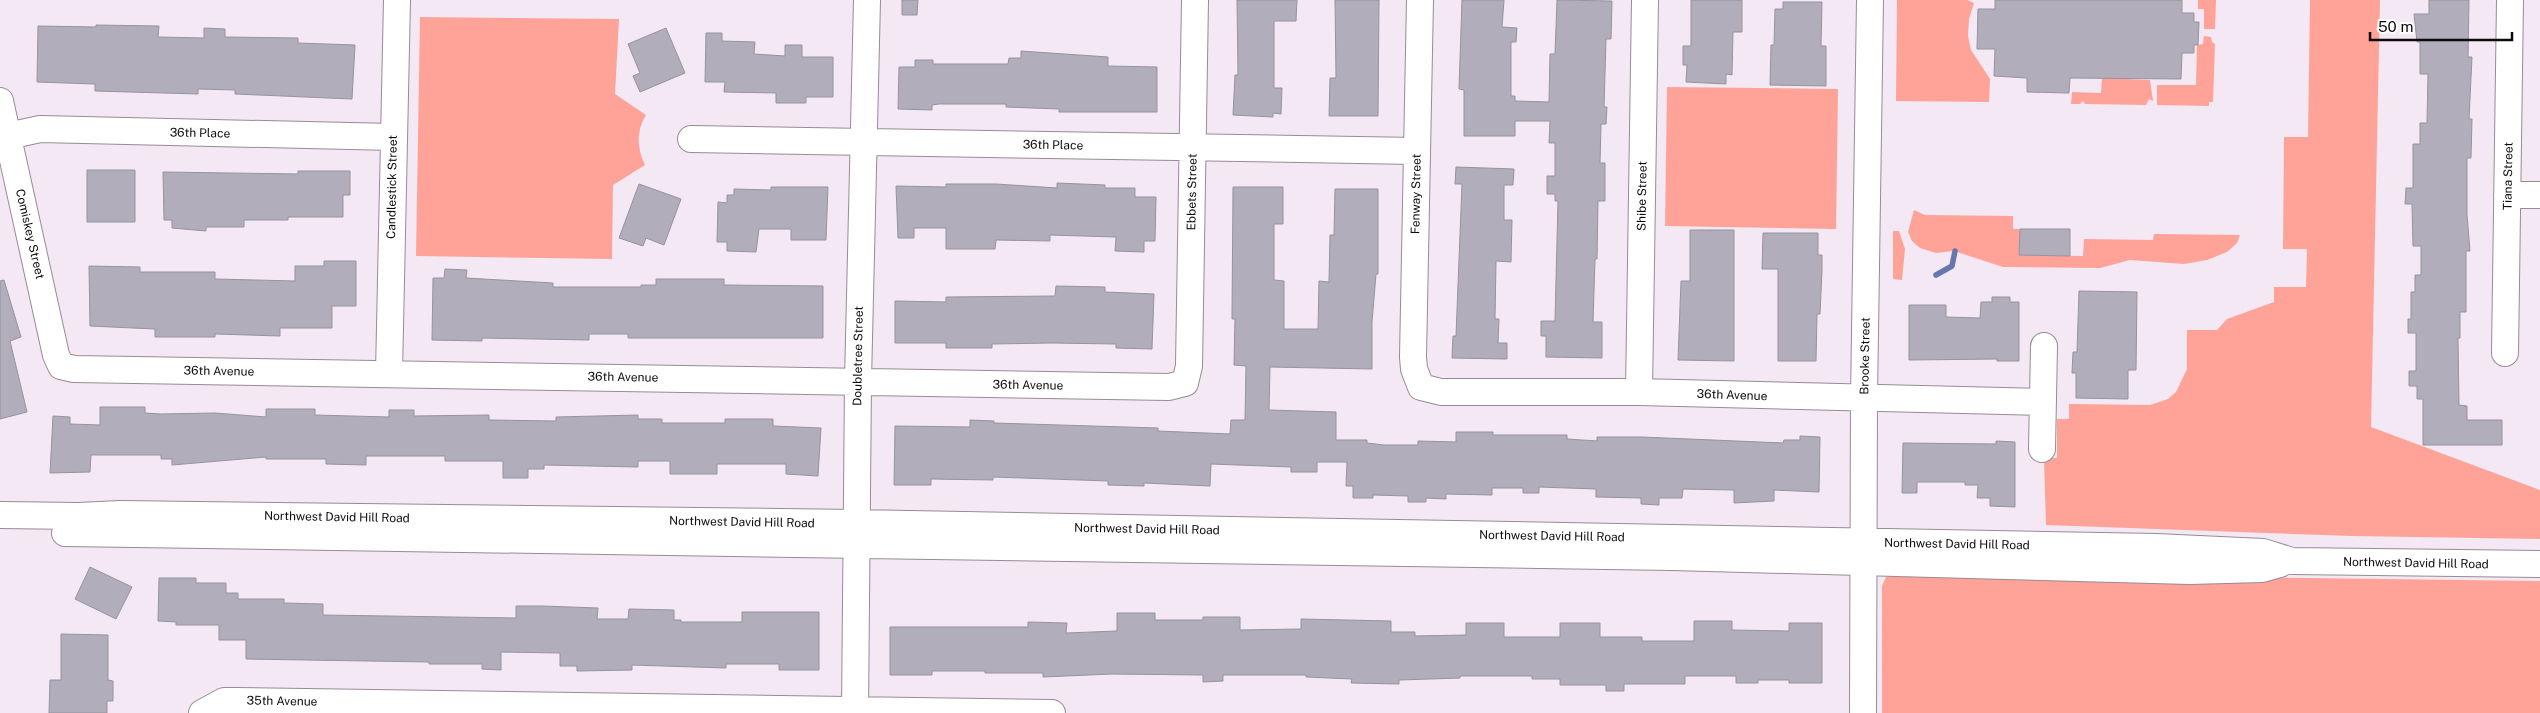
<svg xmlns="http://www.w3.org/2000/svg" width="2540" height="713" viewBox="0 0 2540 713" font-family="'Public Sans',sans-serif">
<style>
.green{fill:#ffa298}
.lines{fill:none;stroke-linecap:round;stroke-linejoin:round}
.stream{stroke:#6777ad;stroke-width:5.5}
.building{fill:#b1adba;stroke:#96939f}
.minor-casing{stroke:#968c95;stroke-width:28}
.minor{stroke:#fff;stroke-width:26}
.labels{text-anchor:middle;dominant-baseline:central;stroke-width:4.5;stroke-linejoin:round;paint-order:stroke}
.street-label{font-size:12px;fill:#0d0a0d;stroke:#fff}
</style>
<rect width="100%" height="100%" fill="#f3e8f3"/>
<path class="green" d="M1897,0H1967L1974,3L1969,19L1968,36L1971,50L1990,79L1989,102L1896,101Z
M2198,0H2216L2215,29H2204V9H2198Z
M2310,0H2380L2371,427L2540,490V539L2352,536L2046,525L2044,458H2057V419H2069V404L2150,405L2168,399L2176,392L2187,369V330H2217L2227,319L2274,302V287H2306L2307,249H2283L2284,137H2308Z
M420,17L619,19L615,94L646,115C636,131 637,149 645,165L613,185L612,259L416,256Z
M2204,36L2211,37L2212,42L2215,44L2213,102H2209V106L2157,105V85H2196L2197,45L2203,44Z
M2102,78L2150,80L2153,101L2149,99L2146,105L2085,104L2083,101L2080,104H2071L2072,92L2101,93Z
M1667,87L1838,89L1836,229L1665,226Z
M1914,210L1925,215L2013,216V229H2020L2019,255L2083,256L2084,239L2153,240L2154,234L2240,235L2237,243L2227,252L2207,260L2184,264L2130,260L2100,268L2003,267L1954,251L1936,253L1920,248L1912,241L1908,232Z
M1893,231H1899L1905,249L1902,280L1893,279Z
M1896,573L2540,581V713H1882V586L1886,577Z"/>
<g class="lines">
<path class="stream" d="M1936,275L1952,266L1955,251"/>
</g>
<path class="building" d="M902,0H918L917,15H902Z
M1237,0H1297L1296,21H1274V88H1282L1281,114L1273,113V117L1233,115L1235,75H1238Z
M1335,0H1379L1378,116H1329L1330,78H1336Z
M1462,0H1504L1502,27L1517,28L1516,42H1511V96H1515V101L1549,102L1550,54H1555L1557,0L1612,1L1611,39H1606L1604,107H1607L1606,124H1601L1600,163H1605V201H1598L1597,259H1595L1593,322H1602V358L1546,357V336H1541V321H1555L1558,201H1555V194H1547V176H1555V143H1549L1550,121H1515V136H1464V90L1459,89Z
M1691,0H1742V32H1733L1732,75L1726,74V84L1686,82L1687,65H1683V46H1691Z
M1995,0H2182V13H2194V22H2199L2198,45H2194V53H2182L2181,79L2070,78L2069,93L2027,92V78L1994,76L1995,49H1977L1978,9H1995Z
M2429,0H2469L2468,57H2472L2469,119H2472L2471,158H2467V215L2470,251H2466V312H2460V338H2458L2459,405L2467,406V420H2502V445H2423V399H2417V386H2409V371H2416V333H2408V319H2411V292H2415V275H2421V246H2413L2412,204H2405L2406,188H2413V144H2420V123H2427L2428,74H2420V42H2417L2414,14H2429Z
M1783,2H1822L1821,46H1826V86L1770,85L1771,45H1774L1775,9H1783Z
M96,25L159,26L158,37L204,38V28L225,29V37L298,38V43L355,45L352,99L235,94V90L198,89V94L95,91V84L37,82L38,26L96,27Z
M666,28L685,73L640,92L633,76L640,73L628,44Z
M706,33H722V41L755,42L754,54L785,56V45H802V57H833V97H806V103H776V93L724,92L725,82H705Z
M1021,51L1108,57V66L1157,67V112H1059V109L1006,107V104H939L932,105V110L898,109L899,67H915V60H933V64H1008L1009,58H1021Z
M1456,167L1514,169L1513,185H1504V220H1512L1511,262L1496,261L1495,319H1499L1498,343H1507V359L1452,358L1453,336H1456L1462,184H1455Z
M87,170H135V222H87Z
M298,171H350V195H343V217H288V220H244V227H206V231L172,228V220H164L163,172L298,174Z
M1057,183L1105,185V188H1135V197H1156L1155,241H1144V252L1115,251L1116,237L1050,235V241L996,240L995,249H946V228H914V238H898L896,186L946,187V184H996L1057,188Z
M639,184L681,199L664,245L646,238L643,246L619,238Z
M771,187H828L826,240H791V229H759L756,252L727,251V242H717L718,202L727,203V195H734V189L771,190Z
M1233,187H1283V224H1274V280L1284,281V329H1318L1319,281L1329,282L1330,235H1334L1335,189H1378V274H1376L1372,322V369L1270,367L1269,410L1336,412V440H1367V443L1384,445H1418V441L1456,442V432H1493V435H1567V439L1597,441V437H1642L1783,443L1784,440H1800V436L1820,437L1819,492L1774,490V501L1734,503V490L1683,489L1682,498H1659V505L1641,504V498L1596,497V489L1539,487V493H1523V488H1492V495L1446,494V499L1426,498V502H1408V496L1373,495V498H1353V486H1346L1347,462H1317V472H1291V467L1211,464L1210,486L1144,483V486L1108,485V481L993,477V480L931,479V485H894L895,426L970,427V420L994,421V423L1158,428V431L1230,434L1231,420H1245L1246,366L1234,365L1235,319H1232Z
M2020,229H2070V256L2019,255Z
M1690,230H1734V361L1678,360L1681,281H1690Z
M1763,233H1818V255H1822V270L1820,314H1817L1816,361H1778V269H1762Z
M324,261H356V306H332V328H280V336L215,334V337H155V329L90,326L89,266L140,267V272H215V279L295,281V266H324Z
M445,269L467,270L466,278L553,283V287H641V285H656V279H724V285L823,286V338H628V334H589V340L482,338V341L432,340L433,278H444Z
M4,280L21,337L10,341L27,412L0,419V281Z
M1056,286L1105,287V292L1154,294L1152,349L1116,348V344L1052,343L992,344V348H946V343H895V301L946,302V297L1055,296Z
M2079,291L2137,292L2136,370H2128V399L2076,398V373H2072L2073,352H2077Z
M1992,297H2010V302H2019V361H1997V359L1909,360V305H1946V317L1980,318L1981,302H1992Z
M100,407H145V413L161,414L215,413L266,417V409H315V415L389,417V410H414V416L489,415V420L556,421V417L638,415V419H662V423H725V419H773V426L821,428L818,476L786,474V464H717V474H670V461H638V467L544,465V469H528V478H503V461H445V456H366V465L326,464V459H266V457L172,465V459H161V455H91L90,472L50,473L53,416L70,417V424L100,425Z
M1996,441L2015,442V507L1990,506V498H1977L1978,485H1965V482H1917V493H1902L1903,443L1996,444Z
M90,567L132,587L116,619L75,599Z
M159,578H196V583H226V593H238V599H284V603L323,604V615L516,618V606H543L598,608L597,619H628L629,609L674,610V620H681V622H742V612H819V670H779V664H726V668L632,665V670L577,671V666H560V653L501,652V670L482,669V664H429V662L246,659V640H219V625H176V622L158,621Z
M1117,613H1155V620H1203V617H1240V630L1301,629V619L1391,621V632H1415V636L1466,635V623H1504V637H1560V623H1600V637H1642V641H1694V621H1732V630L1789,631V623H1822V683H1789V680H1758V683H1736V676H1685V684H1624V691H1606V685H1560V679H1532V676H1460V678L1399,680V684L1351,683L1352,679L1306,677V675H1223V681L1203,682V675L1112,674L1043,677V673H985V671H932V675H890V627H1028V622L1067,623L1066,633L1117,631Z
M61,634L108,635V680L113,681V701H107V713H49L50,680H61Z"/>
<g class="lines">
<defs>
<path id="minor" d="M1420,0L1413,357L1414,369L1421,387L1441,392H1639L2043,402
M0,101L56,355L61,366L74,369L1169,387L1185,383L1189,366L1195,0
M8,136L40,129L393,137
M691,139L1416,151
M2507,195H2540
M2505,353L2510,0
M389,373L397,0
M1639,392L1645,0
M2042,449L2044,346
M0,515L79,516L120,514L856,523L2156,547L2263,552L2292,561L2540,564
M65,533L1672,557L2190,571L2262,569L2280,564
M202,713L224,701H235L1052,713
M855,713L858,381L867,0
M1863,713L1864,399L1870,0"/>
</defs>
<use href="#minor" class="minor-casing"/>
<use href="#minor" class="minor"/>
</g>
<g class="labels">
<g class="street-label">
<text transform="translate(200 133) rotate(1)">36th Place</text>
<text transform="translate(1053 145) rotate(1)">36th Place</text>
<text transform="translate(2508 176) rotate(-89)">Tiana Street</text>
<text transform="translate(392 187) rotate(-89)">Candlestick Street</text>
<text transform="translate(1192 192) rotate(-89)">Ebbets Street</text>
<text transform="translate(1416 194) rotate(-89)">Fenway Street</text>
<text transform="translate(1642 196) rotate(-89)">Shibe Street</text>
<text transform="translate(30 234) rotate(77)">Comiskey Street</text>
<text transform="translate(858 356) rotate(-89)">Doubletree Street</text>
<text transform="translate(1865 356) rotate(-89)">Brooke Street</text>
<text transform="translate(219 371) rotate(1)">36th Avenue</text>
<text transform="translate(623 377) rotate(1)">36th Avenue</text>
<text transform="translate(1028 385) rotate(1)">36th Avenue</text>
<text transform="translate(1732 395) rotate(2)">36th Avenue</text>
<text transform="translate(337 517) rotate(1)">Northwest David Hill Road</text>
<text transform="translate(742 522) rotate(1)">Northwest David Hill Road</text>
<text transform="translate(1147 529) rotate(1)">Northwest David Hill Road</text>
<text transform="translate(1552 536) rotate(1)">Northwest David Hill Road</text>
<text transform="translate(1957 544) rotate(1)">Northwest David Hill Road</text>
<text transform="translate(2416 563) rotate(1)">Northwest David Hill Road</text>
<text transform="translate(282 701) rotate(1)">35th Avenue</text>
</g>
</g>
<path d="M2370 32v8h142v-8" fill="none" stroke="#0d0a0d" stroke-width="2.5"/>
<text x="2378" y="32" font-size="15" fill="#0d0a0d" stroke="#ffffff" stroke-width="4" paint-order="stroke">50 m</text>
</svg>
